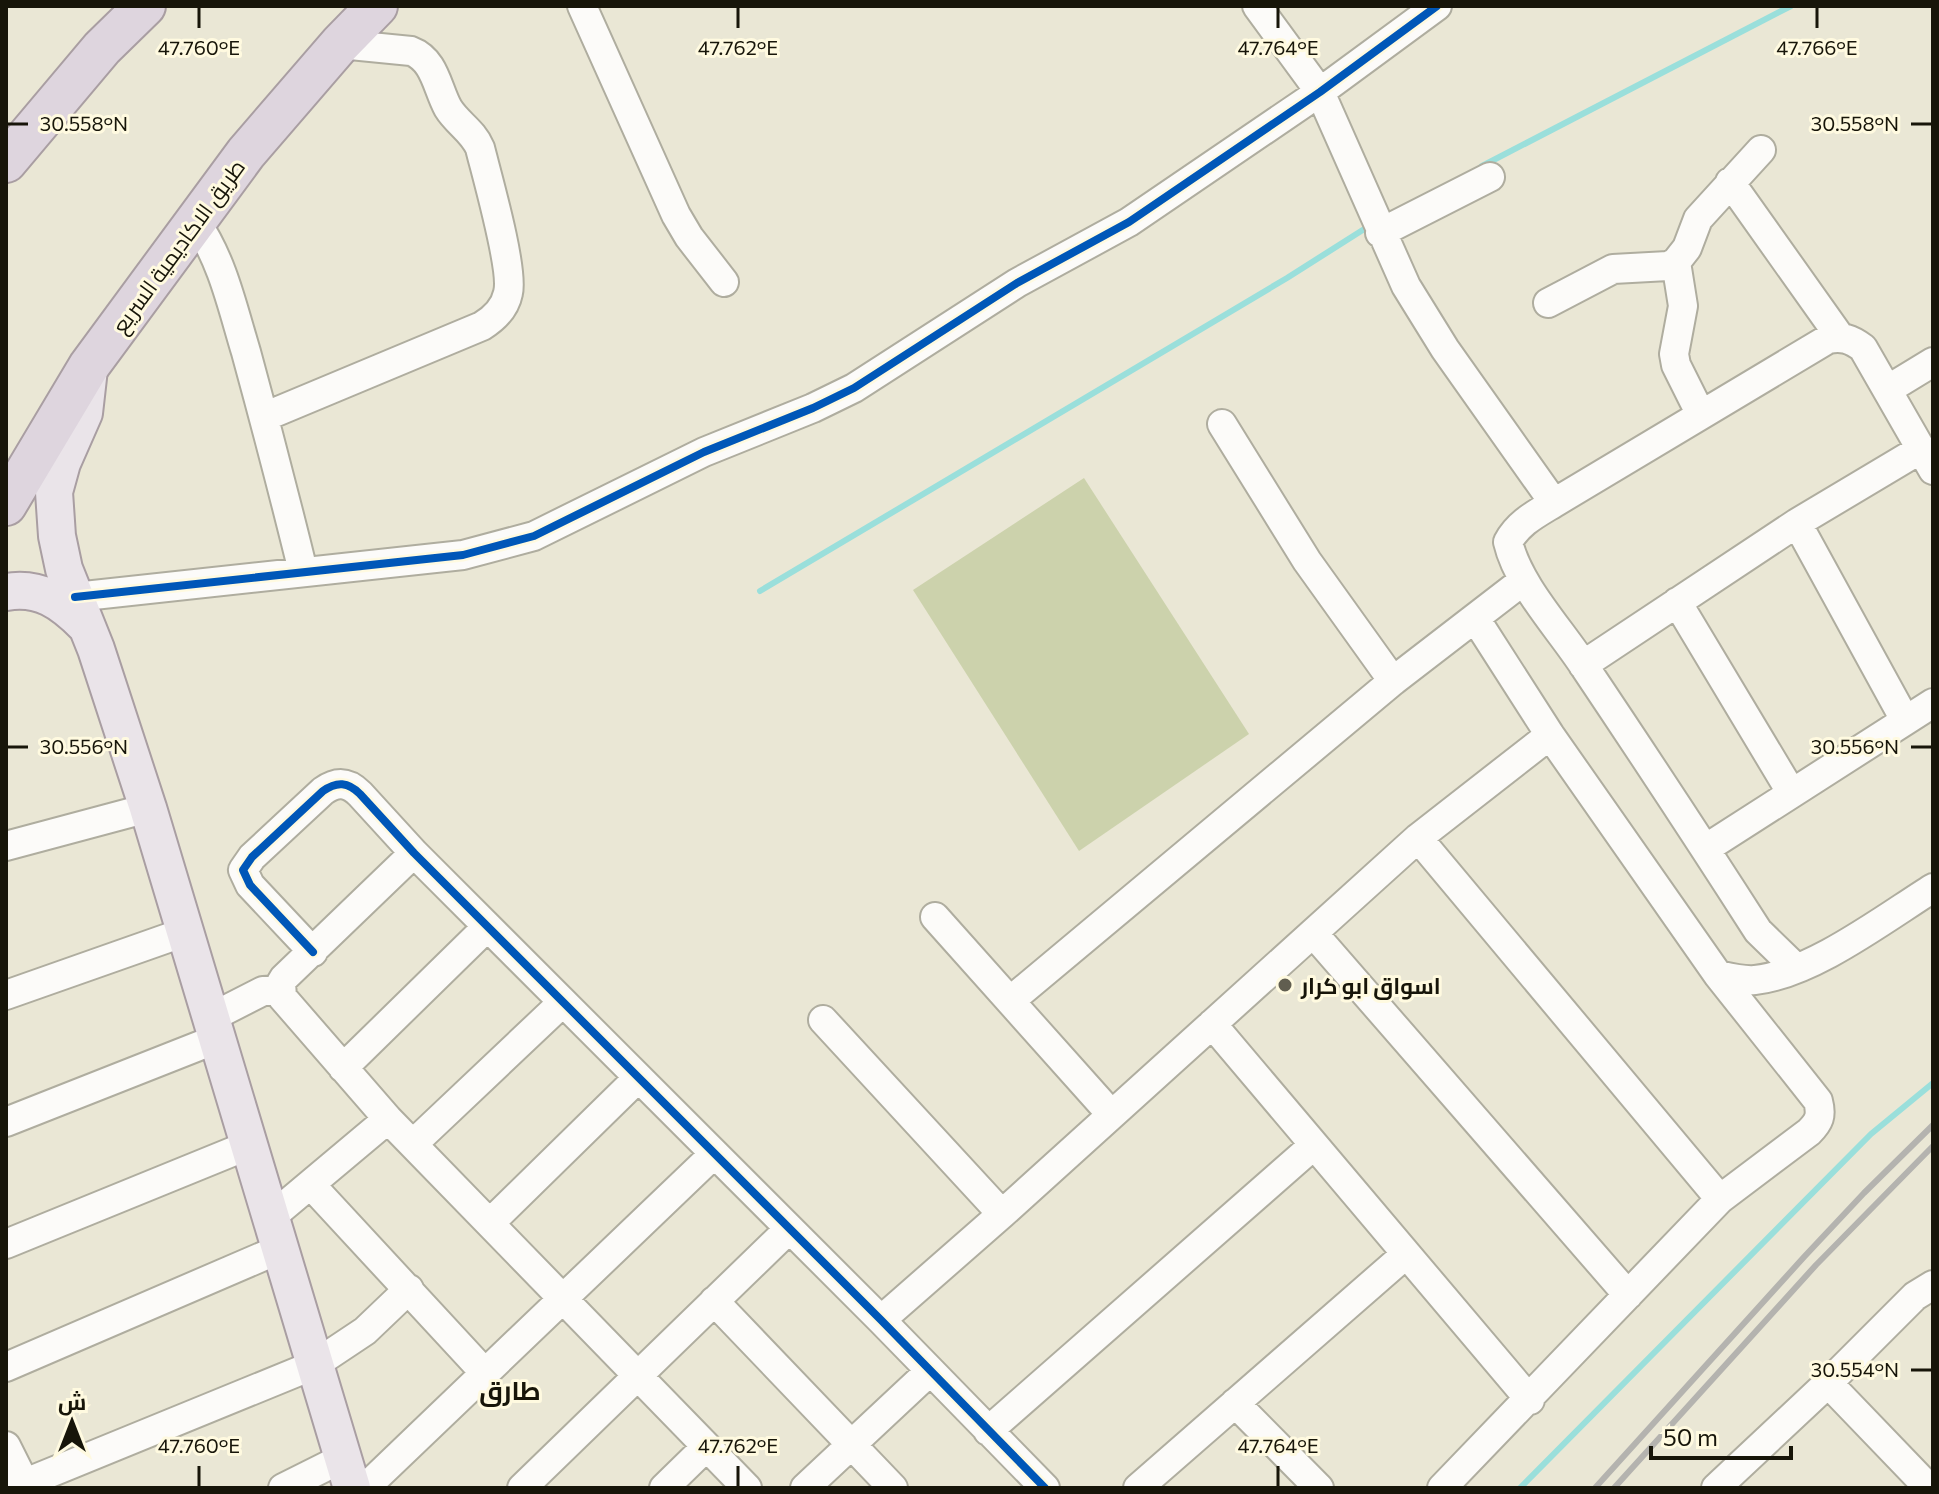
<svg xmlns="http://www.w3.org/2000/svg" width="1939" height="1494" viewBox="0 0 1939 1494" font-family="Commissioner,Cairo,sans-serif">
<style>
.green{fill:#ccd2ac}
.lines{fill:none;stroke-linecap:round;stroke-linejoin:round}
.stream{stroke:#9adfdb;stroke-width:6}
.minor-casing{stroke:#afad9f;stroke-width:32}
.major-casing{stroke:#a99ea2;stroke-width:40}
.highway-casing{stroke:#a99ea2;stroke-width:44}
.minor{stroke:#fcfbf9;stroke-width:28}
.major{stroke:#eae4e9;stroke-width:36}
.highway{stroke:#ded5de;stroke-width:40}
.rail{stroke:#b4b3af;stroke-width:6}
.cycleway-casing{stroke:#fffae0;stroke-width:13}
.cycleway{stroke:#0057b8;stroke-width:8}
.ticks{fill:none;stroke:#171509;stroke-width:3}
.poi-dot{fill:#615e50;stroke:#fffae0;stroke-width:3}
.labels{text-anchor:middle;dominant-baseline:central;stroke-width:6;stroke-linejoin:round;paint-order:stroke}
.street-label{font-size:22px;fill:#171509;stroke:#fffae0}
.poi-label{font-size:22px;font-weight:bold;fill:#171509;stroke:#fffae0;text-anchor:start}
.quarter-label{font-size:26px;font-weight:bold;fill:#171509;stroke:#fffae0}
.ticks-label{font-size:20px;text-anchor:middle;fill:#171509;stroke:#fffae0;stroke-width:6;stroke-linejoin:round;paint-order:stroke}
</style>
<rect width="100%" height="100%" fill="#eae7d5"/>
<path class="green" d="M1084,478L1249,734L1079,851L913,590Z"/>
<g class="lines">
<path class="stream" d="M1482,166L1791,6
M760,591L1287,278L1369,226
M1520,1488L1871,1134L1933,1083"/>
<defs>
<path id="minor" d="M582,6L676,215L689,237L724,282
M1257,6L1320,92L1406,286L1445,349L1554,503
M1730,182L1840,337
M196,222C223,262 232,306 246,352C266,425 285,498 303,571
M1380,233L1490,177
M1676,262L1683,306L1674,354L1676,365L1701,415
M1548,303L1613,269L1668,266L1676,262L1687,248L1698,219L1761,150
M1887,390L1933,362
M264,417L482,326C495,318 505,308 508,293C514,270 487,176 480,148C473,131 457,123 448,108C437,88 435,60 411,51L340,44
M1222,424L1307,561L1393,681
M1797,523L1905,720
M75,597L463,555L534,536L704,452L813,408L854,388L1017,283L1129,222L1320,92L1437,6
M1677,602L1791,792
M1583,665L1797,523L1921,449
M1418,838L1720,1199
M6,846L148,808
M1705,849L1933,703
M414,853L284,978L281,983L282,997L388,1119L747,1488
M935,917L1111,1114
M1313,933L1628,1295
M313,952L250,885L243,870L252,857L323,791C337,781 348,782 360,794L414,853L881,1320L1045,1488
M1796,968L1758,931C1701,842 1643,754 1584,666C1560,629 1518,585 1508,542C1518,523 1536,514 1554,503L1828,339C1842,336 1851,339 1863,348L1933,470
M1718,975C1731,978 1743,981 1755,980C1812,974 1885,918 1933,888
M6,995L185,932
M1010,1001L1393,681L1524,580
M212,1017L263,991L280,990
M823,1020L1002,1214
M1212,1024L1530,1400
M343,1068L487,927
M6,1122L219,1038
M414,1143L562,1003
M311,1185L485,1373
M270,1218L388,1119
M490,1223L638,1078
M6,1244L249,1145
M714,1301L893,1488
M881,1320L1002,1214L1418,838L1550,735
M6,1367L280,1249
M1828,1383L1929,1488
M1235,1403L1319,1488
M988,1431L1314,1145
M6,1446L27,1488
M13,1488L314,1365L365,1331L409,1289
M283,1488L343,1458
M365,1488L713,1155
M522,1488L788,1230
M664,1488L706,1447
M805,1488L929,1372
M1138,1488L1405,1255
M1442,1488L1720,1199L1809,1132C1819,1122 1822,1116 1818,1101L1718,975L1550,735L1475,618
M1716,1488L1828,1383L1915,1296L1933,1285"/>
<path id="major" d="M89,369L84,413L62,463L54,492L57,536L64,569L96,649L148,808L352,1488
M6,592C40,586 62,602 85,625"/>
<path id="highway" d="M6,162L102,48L145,6
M6,505L89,366L246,153L340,44L377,6"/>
</defs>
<use href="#minor" class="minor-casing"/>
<use href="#major" class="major-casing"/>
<use href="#highway" class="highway-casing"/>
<use href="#minor" class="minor"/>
<use href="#major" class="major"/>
<use href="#highway" class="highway"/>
<path class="rail" d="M1595,1488L1804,1257L1864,1193L1933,1125
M1614,1488L1816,1265L1933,1146"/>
<defs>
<path id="cycleway" d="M75,597L463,555L534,536L704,452L813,408L854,388L1017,283L1129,222L1320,92L1437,6
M313,952L250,885L243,870L252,857L323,791C337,781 348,782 360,794L414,853L881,1320L1045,1488"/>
</defs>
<use href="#cycleway" class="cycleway-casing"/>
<use href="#cycleway" class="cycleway"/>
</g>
<path class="ticks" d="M199,8V28M738,8V28M1278,8V28M1817,8V28M8,124H28M1911,124H1931M8,747H28M1911,747H1931M1911,1370H1931M199,1466V1486M738,1466V1486M1278,1466V1486"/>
<circle class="poi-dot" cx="1285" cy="985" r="8"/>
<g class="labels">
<g class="street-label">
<text transform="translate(178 246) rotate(-54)">طريق الاكاديمية السريع</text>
</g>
<g class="poi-label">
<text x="1301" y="985">اسواق ابو كرار</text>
</g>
<g class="quarter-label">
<text x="510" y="1389">طارق</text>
</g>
</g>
<g class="ticks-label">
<text x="199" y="55">47.760°E</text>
<text x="738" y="55">47.762°E</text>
<text x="1278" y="55">47.764°E</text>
<text x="1817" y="55">47.766°E</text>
<text x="84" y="131">30.558°N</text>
<text x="1855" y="131">30.558°N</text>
<text x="84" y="754">30.556°N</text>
<text x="1855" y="754">30.556°N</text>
<text x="1855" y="1377">30.554°N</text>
<text x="199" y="1453">47.760°E</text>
<text x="738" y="1453">47.762°E</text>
<text x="1278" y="1453">47.764°E</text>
</g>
<rect width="1939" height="1494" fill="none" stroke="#171509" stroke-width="16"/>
<g transform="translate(72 1422)" stroke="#fffae0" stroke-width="6" paint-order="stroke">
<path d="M0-6L14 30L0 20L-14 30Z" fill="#171509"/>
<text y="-12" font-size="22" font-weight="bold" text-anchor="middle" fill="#171509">ش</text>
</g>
<path d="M1651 1446v12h140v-12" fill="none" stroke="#171509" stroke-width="4"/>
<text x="1663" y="1446" font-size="24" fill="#171509" stroke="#fffae0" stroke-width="6" paint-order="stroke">50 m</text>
</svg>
